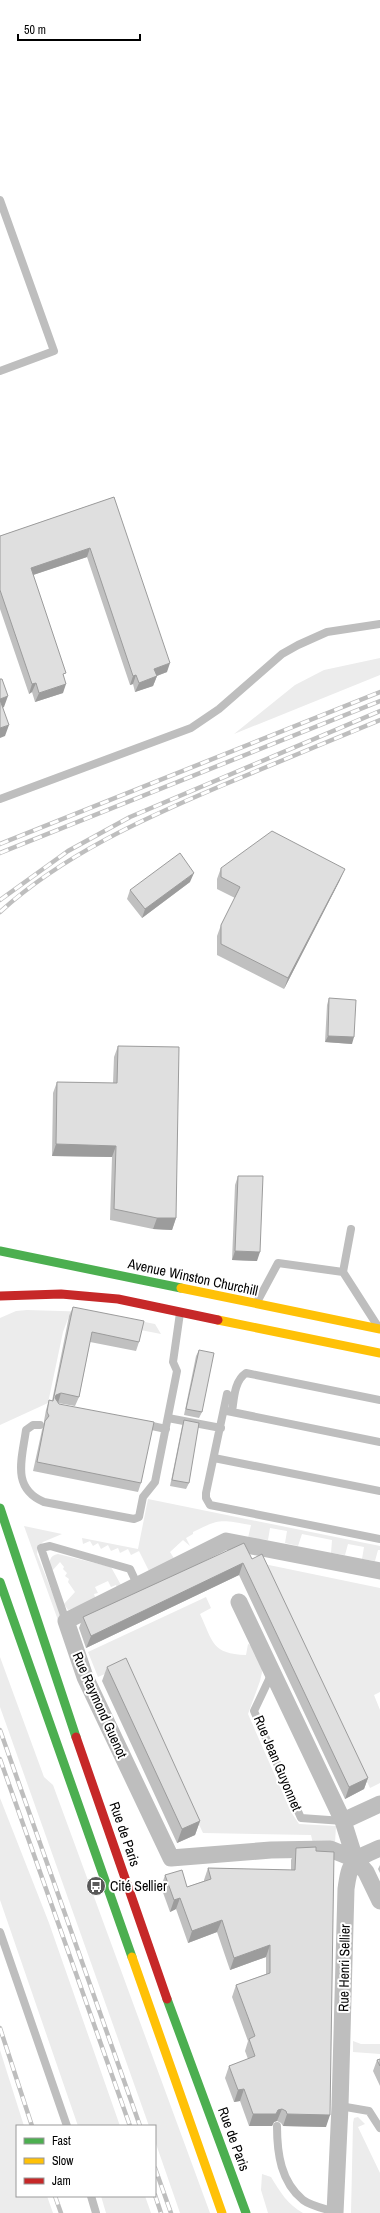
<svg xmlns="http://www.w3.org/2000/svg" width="380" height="2213" viewBox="0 0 380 2213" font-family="'Archivo Narrow',sans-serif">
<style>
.green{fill:#ececec}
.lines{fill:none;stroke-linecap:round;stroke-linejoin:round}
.lane{stroke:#bebebe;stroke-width:8}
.street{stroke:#bebebe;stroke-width:17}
.fast{stroke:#4caf50;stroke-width:9}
.slow{stroke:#ffc107;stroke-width:9}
.jam{stroke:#c62828;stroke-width:9}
.rail-casing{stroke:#bebebe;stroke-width:4.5}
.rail{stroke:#fff;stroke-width:3;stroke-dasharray:9;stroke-linecap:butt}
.wall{fill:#c0c0c0}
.shaded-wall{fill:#9c9c9c}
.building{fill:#dfdfdf;stroke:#9c9c9c}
.labels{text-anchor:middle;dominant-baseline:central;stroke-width:4;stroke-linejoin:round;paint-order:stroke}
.street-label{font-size:14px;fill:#000;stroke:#fff}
.poi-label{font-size:14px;fill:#000;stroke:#fff;text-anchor:start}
</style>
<rect width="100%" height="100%" fill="#fff"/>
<path class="green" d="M380,658V675L234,734L295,685L324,670Z
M27,1310L94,1312L155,1324L161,1334L69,1316L63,1332L48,1403L0,1425V1318L16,1311Z
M148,1499L380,1546V1550H378L375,1561L362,1559L364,1547L348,1544L345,1555L331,1553L332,1540L302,1534L298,1546L285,1543L287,1531L270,1528L268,1540L248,1538L251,1525C220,1520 221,1518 193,1532V1534L186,1538L190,1546L183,1540L170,1552L177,1563L149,1571L139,1551L131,1555L128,1549L120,1553L118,1548L111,1551L108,1545L101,1549L98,1543L93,1546L90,1541L83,1544L82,1538L138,1549Z
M24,1526L62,1534L43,1542L38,1547L37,1554L62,1618L59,1623Z
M58,1554L111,1567L121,1585L118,1590L116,1585L111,1587L108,1581L95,1587L98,1593L94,1594L96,1600L68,1610L64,1604L75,1592L68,1582L69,1579L65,1576L67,1573L63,1569L64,1567L60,1562L52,1571C49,1563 48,1556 58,1554Z
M264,1564L380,1588V1692L374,1695L380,1710V1783L370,1788Z
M206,1597L211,1608L200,1614C213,1642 212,1654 246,1655L248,1644L253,1646L264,1664L260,1681L248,1714L291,1812L299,1824L336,1826L335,1843L313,1844L311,1835L203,1833L123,1666L98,1677L88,1652Z
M0,1657L44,1777L53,1785L210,2213H180L155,2141V2126H149L0,1707Z
M0,1798L49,1923L120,2126H78L0,1900Z
M353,2041L361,2044H380V2054L353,2052Z
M0,2050L24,2126H17V2196H47L53,2213H0Z
M358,2117L365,2124L358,2127L380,2173V2213H351L353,2123L354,2118Z
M262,2174L271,2177C280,2192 288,2205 303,2213H268L261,2190Z
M101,2196H145L151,2213H106Z"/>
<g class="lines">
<path class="lane" d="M0,200L54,351L0,371
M0,799L191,728L219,709L282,654L298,645L327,632L380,624
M343,1272L351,1229
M257,1302L278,1263L343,1272L377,1325
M227,1394L206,1493V1498L210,1505L380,1539
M227,1411L380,1442
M232,1412C234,1399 234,1381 246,1373L380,1400
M168,1418L221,1428
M143,1424L166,1429
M40,1425H33L26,1430C22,1459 11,1488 44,1502L134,1519L139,1517L143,1497L155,1482L177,1371L173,1362L180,1313
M214,1458L380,1491
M66,1621L41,1548L50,1546L130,1569L138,1586
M272,1673L254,1711L301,1818L343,1821
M0,1932L67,2126
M340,2106L369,2111L380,2128
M277,2126C277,2154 281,2182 303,2200C311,2206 326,2209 335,2212
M91,2196L96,2213"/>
<path class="street" d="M239,1602L343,1821L355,1859L366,1872L380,1901
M343,1821L380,1804
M355,1859L330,1849L271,1850L171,1858L85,1677L66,1621L226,1541L380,1571
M335,2213L340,2106L346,1889C350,1859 353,1860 380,1848"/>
<path class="fast" d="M0,1251L181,1288
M0,1508L76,1737
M0,1582L132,1957
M167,1999L246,2213"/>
<path class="slow" d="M181,1288L380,1329
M218,1320L380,1353
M132,1957L222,2213"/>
<path class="jam" d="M0,1296L61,1294L118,1299L218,1320
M76,1737L167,1999"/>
<defs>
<path id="rail" d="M0,844L380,692
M0,853L380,701
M0,900L68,851L130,817L380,711
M0,912C64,854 145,818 223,785C275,763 328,742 380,720
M0,1730L140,2126
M0,1759L130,2126
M0,2028L32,2126
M155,2168L171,2213
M155,2195L161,2213
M55,2196L61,2213"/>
</defs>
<use href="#rail" class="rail-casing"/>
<use href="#rail" class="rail"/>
</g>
<path class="wall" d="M114,497L167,672L157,676L153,686L135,692L133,684L130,685L87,557L33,575L64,678L63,693L35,702L32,692L29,694L0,609V536Z
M221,868L340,880L284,989L217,955V936L221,925L235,898L217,889V879Z
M190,882L142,918L127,899L130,890Z
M329,998L352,1044L325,1042L327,1005Z
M118,1046L176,1218L172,1230L153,1229L110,1220L112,1157L52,1156L53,1093L57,1082L113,1083L114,1057Z
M238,1176L257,1261L232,1260L235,1185Z
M73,1307L139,1342L136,1351L90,1342L79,1397L75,1406L58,1403L141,1483L138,1492L33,1471L42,1430L44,1423V1421L46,1410L49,1400L52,1401L69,1316Z
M199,1350L202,1412L199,1418L184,1415L196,1356Z
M184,1420L189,1483L186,1489L170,1486L182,1426Z
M252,1559L368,1778L364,1789L345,1799L239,1575L86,1648L79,1628L83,1617Z
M107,1667L200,1821L195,1835L177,1843L102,1681Z
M296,1848L326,2127L283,2126L281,2123L277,2121L274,2122L272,2126H249L240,2101L234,2102L225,2078L229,2066L248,2059L245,2051L248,2041L232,1997L236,1985L266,1974V1957L230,1970L217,1932L188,1943L176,1909L170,1912L161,1887L165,1875L187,1887L204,1881V1880L208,1868L291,1870V1860Z
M380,1865V1873L378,1869Z
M380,2059V2086L373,2071L377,2060Z"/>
<path class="shaded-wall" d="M90,548L87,557L27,577L31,568Z
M170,663L167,672L151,678L154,669Z
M136,675L133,684L130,685L133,676Z
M157,676L153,686L135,692L139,683Z
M36,683L32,692L29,694L32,684Z
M66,684L63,693L35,702L39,693Z
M8,696L4,707L0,709V699Z
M9,725L5,736L0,738V728Z
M345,869L340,880L284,989L288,978Z
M194,873L190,882L142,918L145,909Z
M328,1036L354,1037L352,1044L325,1042Z
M56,1144L116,1146L112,1157L52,1156Z
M157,1218H176L172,1230L153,1229Z
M235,1251L260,1252L257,1261L232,1260Z
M61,1393L58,1403L52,1407L56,1395Z
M243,1563L239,1575L86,1648L91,1636Z
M368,1778L364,1789L345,1799L349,1787Z
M200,1821L195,1835L177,1843L182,1829Z
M180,1898L176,1909L170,1912L174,1900Z
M222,1920L217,1932L188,1943L192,1931Z
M270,1945L266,1957L230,1970L234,1958Z
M244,2089L240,2101L234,2102L238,2090Z
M282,2109L277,2121L274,2122L272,2126H249L253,2114Z
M287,2114L330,2115L326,2127L283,2126Z"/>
<path class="building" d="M114,497L170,663L154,669L157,676L139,683L136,675L133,676L90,548L31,568L66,673L63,674L66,684L39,693L36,683L32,684L0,590V536Z
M0,679H2L8,696L0,699Z
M0,700L9,725L0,728Z
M272,831L345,869L288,978L221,944V925L240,887L221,877V868Z
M180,853L194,873L145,909L130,890Z
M329,998L356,1000L354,1037L328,1036Z
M118,1046L179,1047L176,1218H157L114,1209L116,1146L56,1144L57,1082L117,1083Z
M238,1176H263L260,1252L235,1251Z
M73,1307L144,1321L139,1342L92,1332L79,1397L61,1393L56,1395L55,1398L59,1404L154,1422L141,1483L37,1462L45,1421L49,1416L47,1412L49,1400L53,1401Z
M199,1350L214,1353L202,1412L186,1409Z
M184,1420L199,1423L189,1483L172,1480Z
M244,1543L252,1559L262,1554L368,1778L349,1787L243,1563L91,1636L83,1617Z
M126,1658L200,1821L182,1829L107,1667Z
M316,1847V1851L334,1852L330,2115L287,2114L286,2111L282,2109L278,2110L276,2114H253L244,2089L238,2090L229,2066L255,2056L249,2039L255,2036L236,1985L270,1973V1945L234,1958L222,1920L192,1931L180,1898L174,1900L165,1875L182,1870L187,1887L211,1879L208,1868L295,1870L296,1848Z
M380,2059V2066L377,2060Z"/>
<defs>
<symbol id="bus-disc" viewBox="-11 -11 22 22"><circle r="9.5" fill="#595959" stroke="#fff"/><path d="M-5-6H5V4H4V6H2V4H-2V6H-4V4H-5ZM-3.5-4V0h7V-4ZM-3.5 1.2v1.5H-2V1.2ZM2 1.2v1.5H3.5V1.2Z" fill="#fff"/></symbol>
</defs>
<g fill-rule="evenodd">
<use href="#bus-disc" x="85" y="1875" width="22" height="22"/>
</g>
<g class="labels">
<g class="street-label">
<text transform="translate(193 1277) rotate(12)">Avenue Winston Churchill</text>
<text transform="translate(100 1705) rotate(66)">Rue Raymond Guenot</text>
<text transform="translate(278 1763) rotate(67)">Rue Jean Guyonnet</text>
<text transform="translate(125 1834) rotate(71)">Rue de Paris</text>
<text transform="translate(344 1968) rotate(-89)">Rue Henri Sellier</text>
<text transform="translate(234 2139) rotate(70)">Rue de Paris</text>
</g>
<g class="poi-label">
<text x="110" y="1886">Cité Sellier</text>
</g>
</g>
<rect x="16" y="2125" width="140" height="72" fill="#ffffff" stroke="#999999"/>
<rect x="24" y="2138" width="20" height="6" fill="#4caf50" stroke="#999999"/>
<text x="52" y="2145" font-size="12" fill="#000000">Fast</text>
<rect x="24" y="2158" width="20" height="6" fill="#ffc107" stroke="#999999"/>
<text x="52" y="2165" font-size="12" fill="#000000">Slow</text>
<rect x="24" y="2178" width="20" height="6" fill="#c62828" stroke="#999999"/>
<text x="52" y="2185" font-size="12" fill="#000000">Jam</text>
<path d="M18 34v6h122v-6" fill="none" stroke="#000000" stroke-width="2"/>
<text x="24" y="34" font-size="12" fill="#000000" stroke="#ffffff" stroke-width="3" paint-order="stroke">50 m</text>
</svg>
